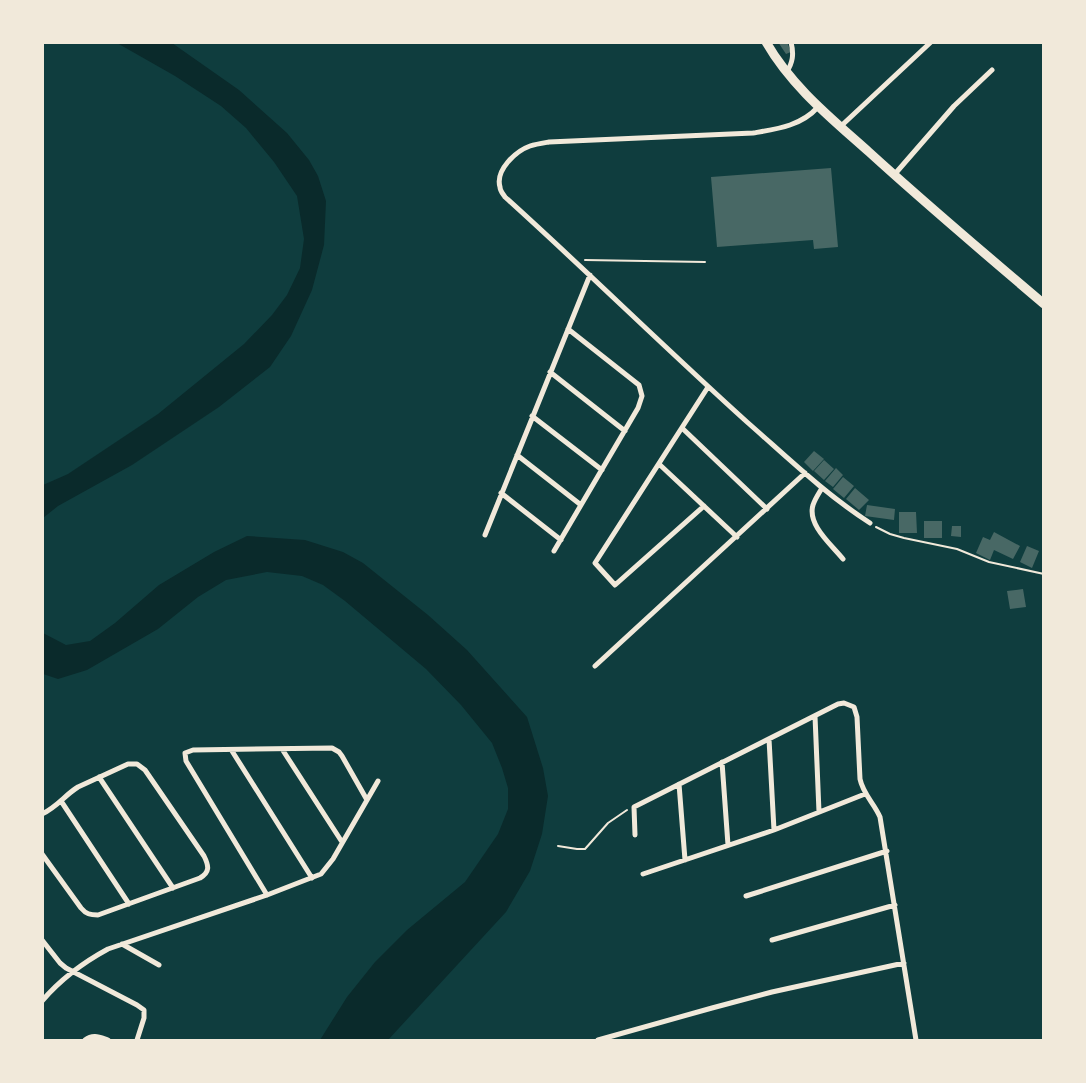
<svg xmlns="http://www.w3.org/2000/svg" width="1086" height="1083" viewBox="0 0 1086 1083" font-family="'Open Sans',sans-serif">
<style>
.water{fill:#0a2a2b}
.building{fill:#486865}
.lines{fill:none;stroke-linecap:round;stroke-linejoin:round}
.path{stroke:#f1e9da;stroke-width:2}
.minor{stroke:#f1e9da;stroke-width:5}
.primary{stroke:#f1e9da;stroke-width:9}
</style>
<rect width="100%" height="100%" fill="#0f3d3e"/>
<path class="water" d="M117,43H172L239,90L287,133L309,160L318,176L326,201L324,245L312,290L291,336L270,367L219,407L132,465L58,506L43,518V485L68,474L158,414L244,344L272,315L287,295L300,268L304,239L297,196L274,162L246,128L221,106L175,76Z
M247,536L305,540L343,552L363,563L428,615L467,650L527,717L543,768L548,796L542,834L530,871L506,912L388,1040H320L347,997L375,962L407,930L465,882L498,834L508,809V788L502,768L492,743L461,705L426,669L345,601L323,585L302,576L267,572L226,580L198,597L158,629L87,670L58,679L43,674V633L66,645L90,641L115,623L159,585L214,552Z"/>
<path class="building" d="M778,42H787L791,52L786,54Z
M831,168L838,247L814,249L813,240L717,247L711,177Z
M814,451L824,459L813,471L804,462Z
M824,460L834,469L824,480L814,471Z
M836,468L843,475L833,487L825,481Z
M843,477L854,486L844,498L833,489Z
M855,488L869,500L859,510L846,499Z
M867,505L895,509L894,520L865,516Z
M899,512H916L917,533H899Z
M924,521H942V538H924Z
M952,526H961V537L951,536Z
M994,532L1020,546L1013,559L994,550L990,560L976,553L983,537L990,540Z
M1027,546L1039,551L1032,568L1020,562Z
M1023,589L1026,607L1010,609L1007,591Z"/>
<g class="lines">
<path class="path" d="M585,260L705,262
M876,527L890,534L904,538L957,549L989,562L1044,574
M558,846L577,849H585L608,823L627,810"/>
<path class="minor" d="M786,73C793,63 794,54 791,42
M818,107C801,126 777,129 753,133L549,142C543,143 536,144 530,146C516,151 495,170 500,187C500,191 503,194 505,197C587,271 665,348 747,422C787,457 825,494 870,523
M840,127L931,42
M894,175L954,106L992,70
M550,372L625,431
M532,416L602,470
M682,428L767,509
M517,455L581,505
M659,464L737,537
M822,488C819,493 815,499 813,505C807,525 832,545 843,559
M501,493L561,540
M704,506L615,585L595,563L708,387
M485,535L590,275
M554,551L638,408L642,396L639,385L568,329
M595,666L805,473
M815,716L819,812
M769,739L774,830
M282,749L342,842
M232,751L312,878
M722,762L728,845
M99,777L173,888
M679,784L685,860
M61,801L129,904
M42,814C57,807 65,795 78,787L128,764H137L145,770L204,856C209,866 210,872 200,878L98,915C90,915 86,914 81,908L42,854
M635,835L634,807L838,704L844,703L854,707L857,717L860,779C863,794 874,803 880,817L916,1040
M643,874L774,830L865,794
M267,895L186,761L185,753L193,750L332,748L339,752L342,756L367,800
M746,896L887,851
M42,940L60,963L66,968L137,1005L144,1010V1018L137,1040
M772,940L895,905
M122,944L159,965
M42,1001C60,980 84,962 108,949L267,895L321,874L333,859L378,781
M85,1040C93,1034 99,1037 108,1040
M598,1040L712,1008L772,992L904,963"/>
<path class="primary" d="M766,42C792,87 831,118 869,152C926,204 985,254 1044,304"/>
</g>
<rect width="1086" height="1083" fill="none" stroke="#f1e9da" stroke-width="88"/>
</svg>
